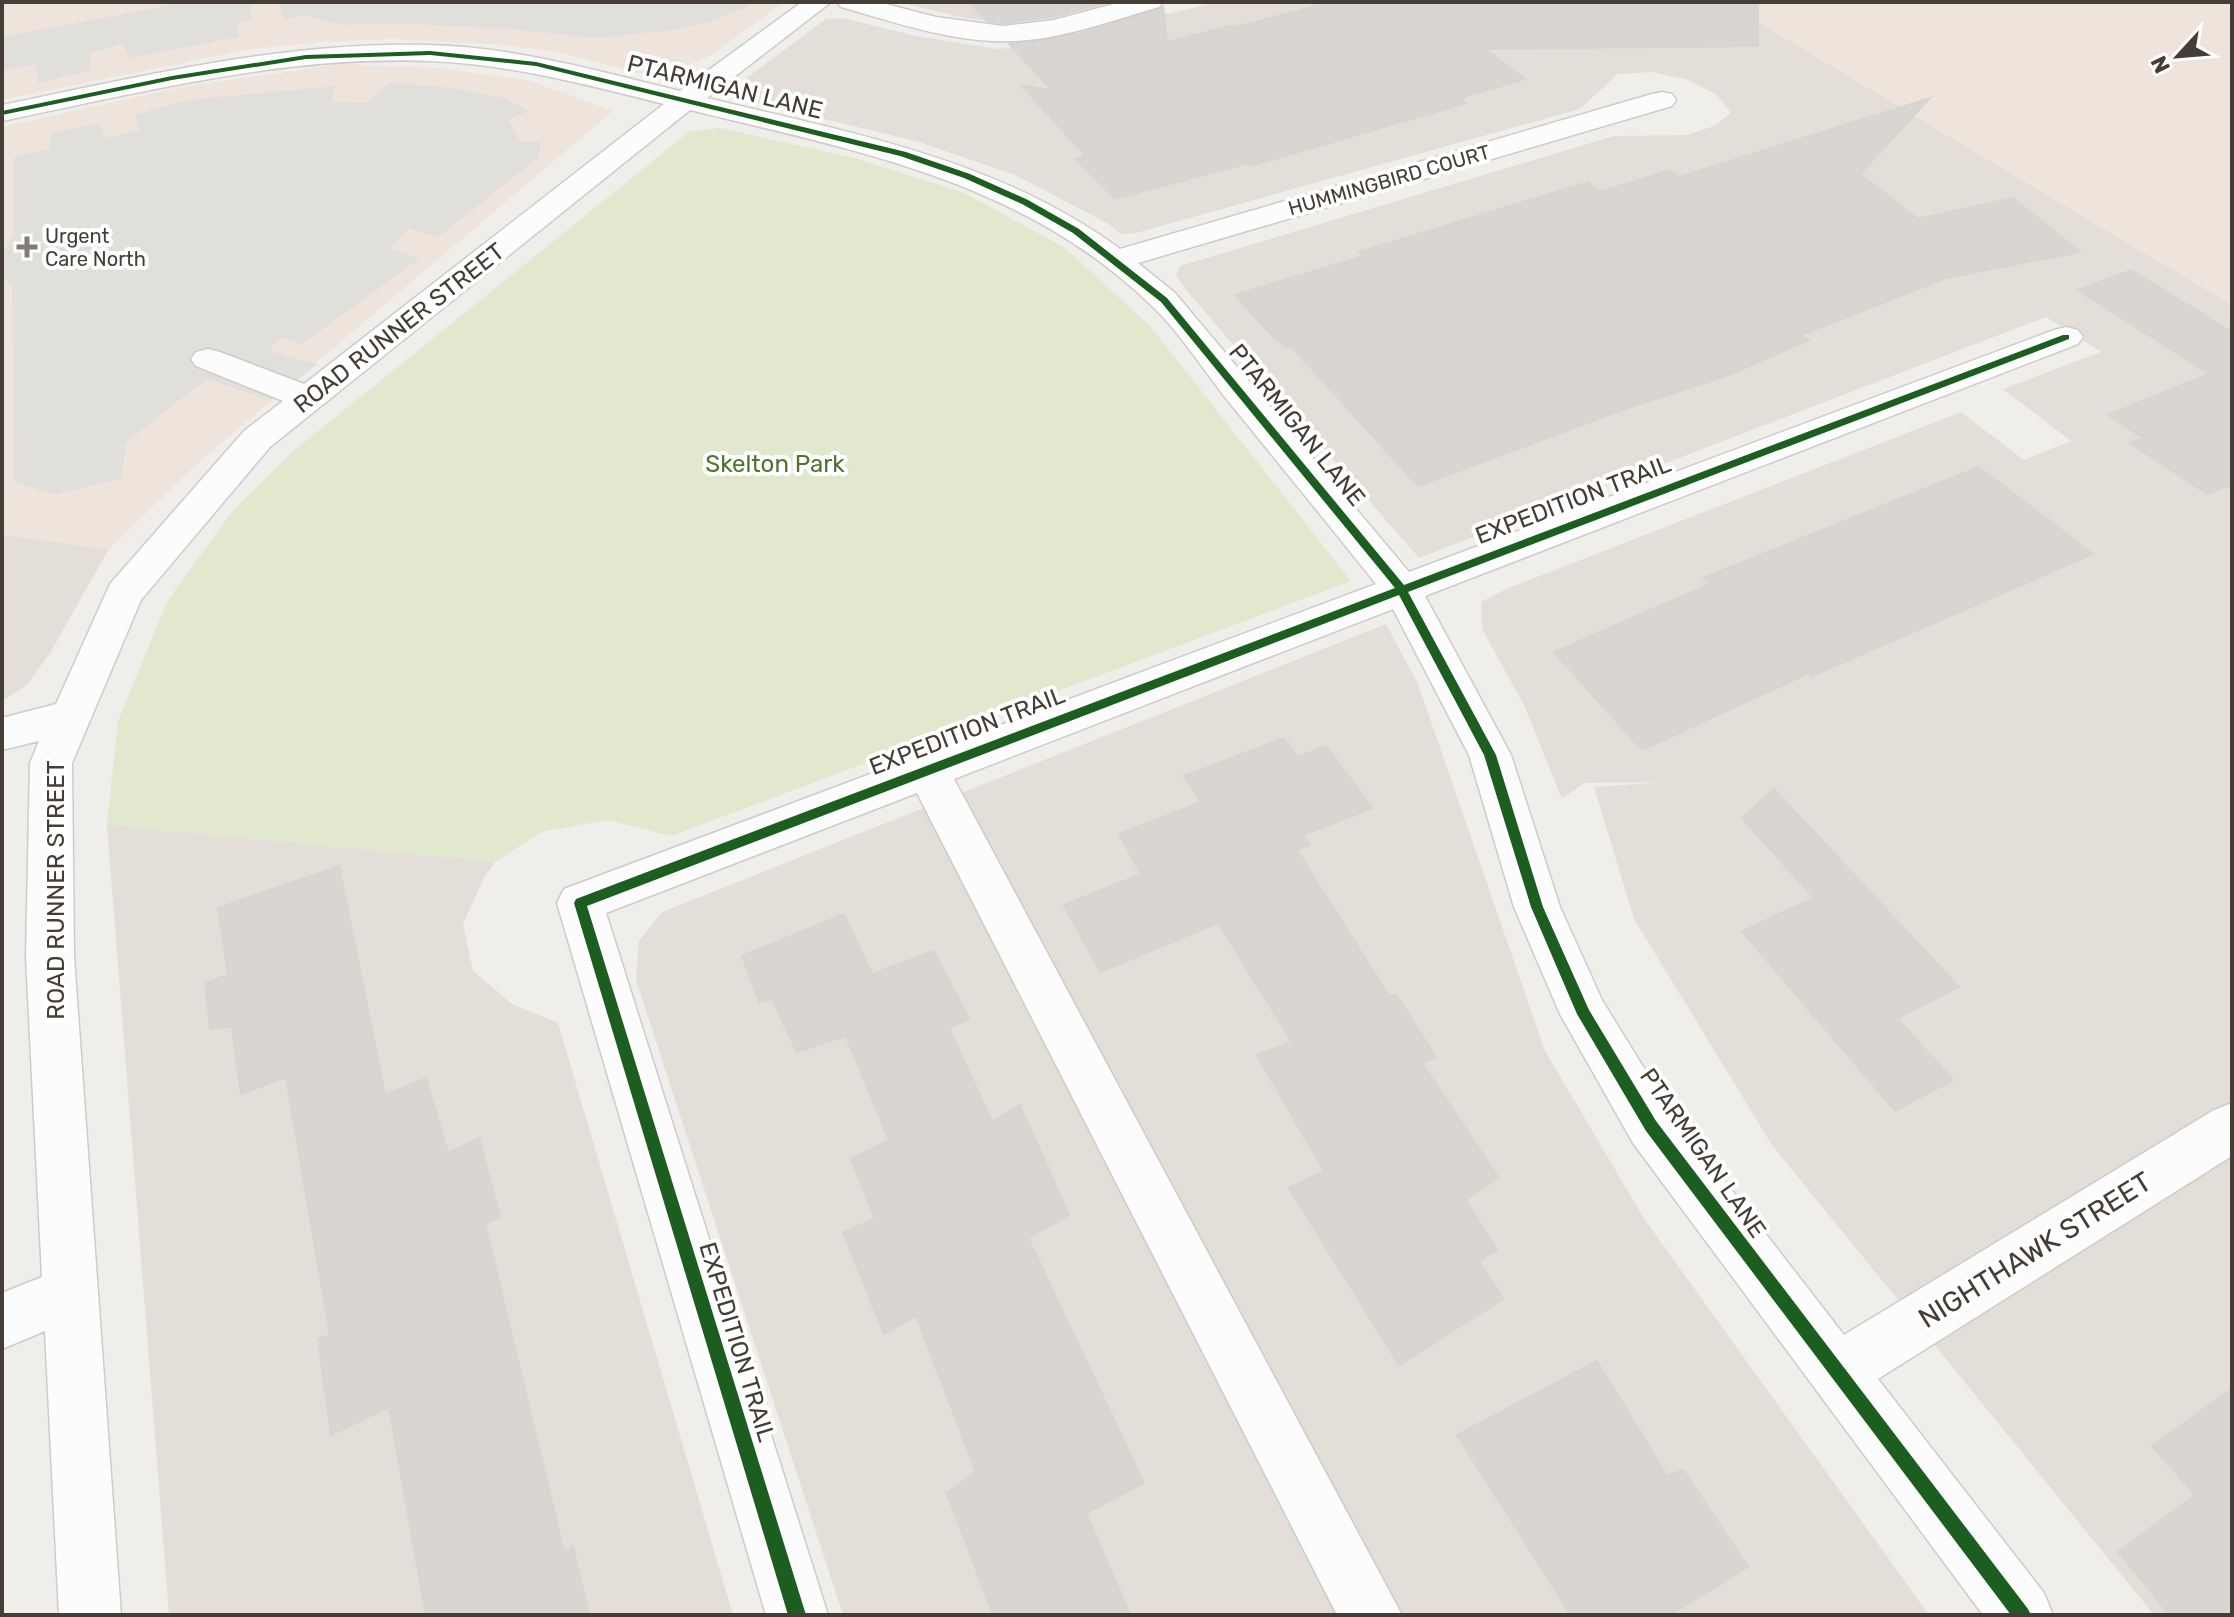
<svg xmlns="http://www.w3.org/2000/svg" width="2234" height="1617" viewBox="0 0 2234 1617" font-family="Rubik,sans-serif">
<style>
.residential{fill:#e3dfd8}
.commercial{fill:#efe4dc}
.green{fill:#e1e8cd}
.parking{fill:#e1dfdc}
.building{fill:#d8d5d2;stroke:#d8d5d1;stroke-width:2}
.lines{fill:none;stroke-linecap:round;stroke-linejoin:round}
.minor-casing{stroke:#cecbc8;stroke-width:3}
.minor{fill:#fdfcfc;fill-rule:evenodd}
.cycleway-casing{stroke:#fff;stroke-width:5}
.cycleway{fill:#1b5e20;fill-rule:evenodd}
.poi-dot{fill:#817c76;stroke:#fff;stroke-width:3}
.labels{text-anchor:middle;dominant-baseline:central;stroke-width:8;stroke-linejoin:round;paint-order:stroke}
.far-street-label{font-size:20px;fill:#453e37;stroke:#fff}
.far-poi-label{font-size:20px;fill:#453e37;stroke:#fff;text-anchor:start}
.street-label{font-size:24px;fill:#453e37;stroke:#fff}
.park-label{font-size:24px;fill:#51732f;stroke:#fff}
.near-street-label{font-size:28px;fill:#453e37;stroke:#fff}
</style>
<rect width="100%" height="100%" fill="#f0eeeb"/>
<path class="residential" d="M898,2H1106L1008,24L965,18Z
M1218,2H1725L2232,305V1615H2154L1772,1145L1634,919L1594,787L1664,782L1584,783L1562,799L1524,705L1482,629L1481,602L1506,589L1961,412L2024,460L2071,441L2003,389L2101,352L2046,317L1419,558L1186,290L1176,275L1180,266L1614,136L1687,135L1714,126L1731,113L1717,95L1688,80L1652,72L1618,74L1580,109L1136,233L1121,234L1107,223L1015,175L919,142L755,102L744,93V80L826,19L842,18L916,36L999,49L1040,44Z
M2,535L109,549L50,653L27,685L2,701Z
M1386,624L1418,684L1545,1051L1645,1220L1929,1615H843L636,980L639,941L662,912Z
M107,825L495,862L485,876L463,924L473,971L512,1004L558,1023L733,1615H169Z"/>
<path class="commercial" d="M2,2H784L710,56L677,69L640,73L556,52L506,45L393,39L321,42L251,49L2,100Z
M1725,2H2232V305Z
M342,64L439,68L528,80L613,111L199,462L109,549L2,535V127L180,87Z"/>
<path class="green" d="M720,128L854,158L965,193L1065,248L1150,326L1351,581L671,836L608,820L543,831L495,862L107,825L118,721L168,600L234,509L291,453L690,131Z"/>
<path class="parking" d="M186,2L251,3V20L237,24L239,37L130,58L123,44L90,53V71L38,83L35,64L2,71V37Z
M278,2H759L713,21L673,30L597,38L498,28L407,24L341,25L305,16L284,19Z
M389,83L444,87L506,98L529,111L508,120L520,141L541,142L539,157L438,237L409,229L390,248L420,258L301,345L281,337L269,351L318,364L270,400L207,379L126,442L122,478L56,495L14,482L12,285L2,276V254L14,234V157L49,149L51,134L100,122L104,138L140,130L134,115L188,100L335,86L331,102L367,103Z"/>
<path class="building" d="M970,2H1109L1053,17L1003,23L987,21Z
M1330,2H1758V46L1485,49L1525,79L1460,98L1466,103L1251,166L1248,163L1115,199L1076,159L1086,156L1021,85L1053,91L1009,44L1078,34L1163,7L1167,42L1234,25L1237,27Z
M1930,98L1860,174L1918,219L2013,198L2080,252L1946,278L1801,335L1809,340L1724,377L1636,405L1418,486L1291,346L1286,347L1274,338L1235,295L1363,256L1359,252L1588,182L1600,192L1670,170L1679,177Z
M2131,270L2232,332V484L2207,494L2130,443L2143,438L2108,415L2209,374L2078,290Z
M1979,467L2093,554L1812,676L1809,673L1642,750L1554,652L1710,584L1703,578Z
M1284,738L1298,757L1326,746L1372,808L1303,835L1310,845L1297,850L1389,996L1396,994L1436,1057L1422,1063L1498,1177L1466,1200L1497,1250L1479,1261L1503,1299L1399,1365L1289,1188L1324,1171L1257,1055L1292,1042L1218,923L1100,972L1064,905L1141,874L1119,834L1201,802L1184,776Z
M1774,789L1959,987L1897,1018L1953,1080L1895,1111L1742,931L1814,898L1742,818Z
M339,866L385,1095L426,1078L448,1153L479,1138L500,1217L485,1224L564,1552L573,1547L589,1615H426L389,1407L331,1435L318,1339L330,1335L286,1077L241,1094L232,1027L210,1029L205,983L228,975L218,908Z
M844,914L872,974L934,951L969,1019L949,1028L992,1122L1020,1105L1069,1215L1028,1238L1144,1483L1086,1513L1130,1615H993L947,1493L976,1472L916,1316L884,1334L843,1232L875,1219L851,1159L889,1140L846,1036L797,1052L772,999L759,1002L742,956Z
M1597,1361L1667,1476L1683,1470L1748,1567L1670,1615H1571L1457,1435Z
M2232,1389V1615H2170L2118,1552L2195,1495L2152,1446Z"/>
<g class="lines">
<defs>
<path id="minor" d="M802,2H831L707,98C851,133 998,159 1120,249L1652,94L1662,92L1672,94L1676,100L1672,106L1138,263L1175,293L1409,572L2054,330L2066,327L2078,330L2083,337L2078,344L1425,596L1511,755L1560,907L1602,1000L1669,1109L1844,1335L2214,1110L2232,1103V1156L1878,1379L2044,1593L2053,1615H1983L1633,1143L1560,1014L1514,907L1469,755L1393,609L954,779L1402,1615H1337L917,793L606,913L828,1615H766L557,903L564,889L1376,584C1326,521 1275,459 1224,396C1201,366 1179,332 1152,306C1024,181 857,151 690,110L270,447L141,600L72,763L74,957L121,1615H59L45,1331L2,1349V1293L42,1277L26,957L30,763L39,741L2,750V718L56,704L110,584L244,431L283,401L196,366L191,359L196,352L208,349L220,352L304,384L664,104C587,85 510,64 430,61C286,55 142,92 2,121V105C143,76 285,41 429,45C515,47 598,71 680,91Z
M837,2H878L936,17L1003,26L1054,20L1121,2H1163L1159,7C1116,19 1072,36 1028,40C965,47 901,24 841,7Z"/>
</defs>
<use href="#minor" class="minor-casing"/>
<use href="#minor" class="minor"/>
<defs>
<path id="cycleway" d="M430,51L536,62L906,152L970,174L1028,200L1079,229L1167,298L1404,585L2063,335H2069V339L1408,592L1496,755L1543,907L1589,1010L1656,1121L2028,1609L2031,1615H2011L1646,1131L1577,1014L1531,907L1484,755L1399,595L587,906L806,1615H788L574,903L576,899L1395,588L1161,302L1073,233L1022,204L964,178L900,156L536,66L430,55L306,59L172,80L2,115V111L172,76L306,55Z"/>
</defs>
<use href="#cycleway" class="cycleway-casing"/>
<use href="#cycleway" class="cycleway"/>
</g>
<path class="poi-dot" d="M23 235h8v8h8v8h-8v8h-8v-8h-8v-8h8z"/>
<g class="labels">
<g class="far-street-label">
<text transform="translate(1389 180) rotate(-16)">HUMMINGBIRD COURT</text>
</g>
<g class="far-poi-label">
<text x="45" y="236">Urgent<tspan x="45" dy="23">Care North</tspan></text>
</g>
<g class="street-label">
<text transform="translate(725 87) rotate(14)">PTARMIGAN LANE</text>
<text transform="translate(399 328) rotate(-38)">ROAD RUNNER STREET</text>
<text transform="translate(1297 425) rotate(51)">PTARMIGAN LANE</text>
<text transform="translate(1573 500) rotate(-21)">EXPEDITION TRAIL</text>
<text transform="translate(967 731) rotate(-21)">EXPEDITION TRAIL</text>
<text transform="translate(56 890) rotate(-90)">ROAD RUNNER STREET</text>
<text transform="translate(1703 1153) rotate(55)">PTARMIGAN LANE</text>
<text transform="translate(737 1342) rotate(73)">EXPEDITION TRAIL</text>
</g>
<g class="park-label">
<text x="775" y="464">Skelton Park</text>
</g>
<g class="near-street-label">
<text transform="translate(2035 1250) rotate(-32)">NIGHTHAWK STREET</text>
</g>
</g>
<rect width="2234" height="1617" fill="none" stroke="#453e37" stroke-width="8"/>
<g transform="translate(2178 56) rotate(244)" stroke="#ffffff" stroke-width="6" paint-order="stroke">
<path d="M0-6L14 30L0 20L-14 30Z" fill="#453e37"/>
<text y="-12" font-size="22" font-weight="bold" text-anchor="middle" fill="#453e37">N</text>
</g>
</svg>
